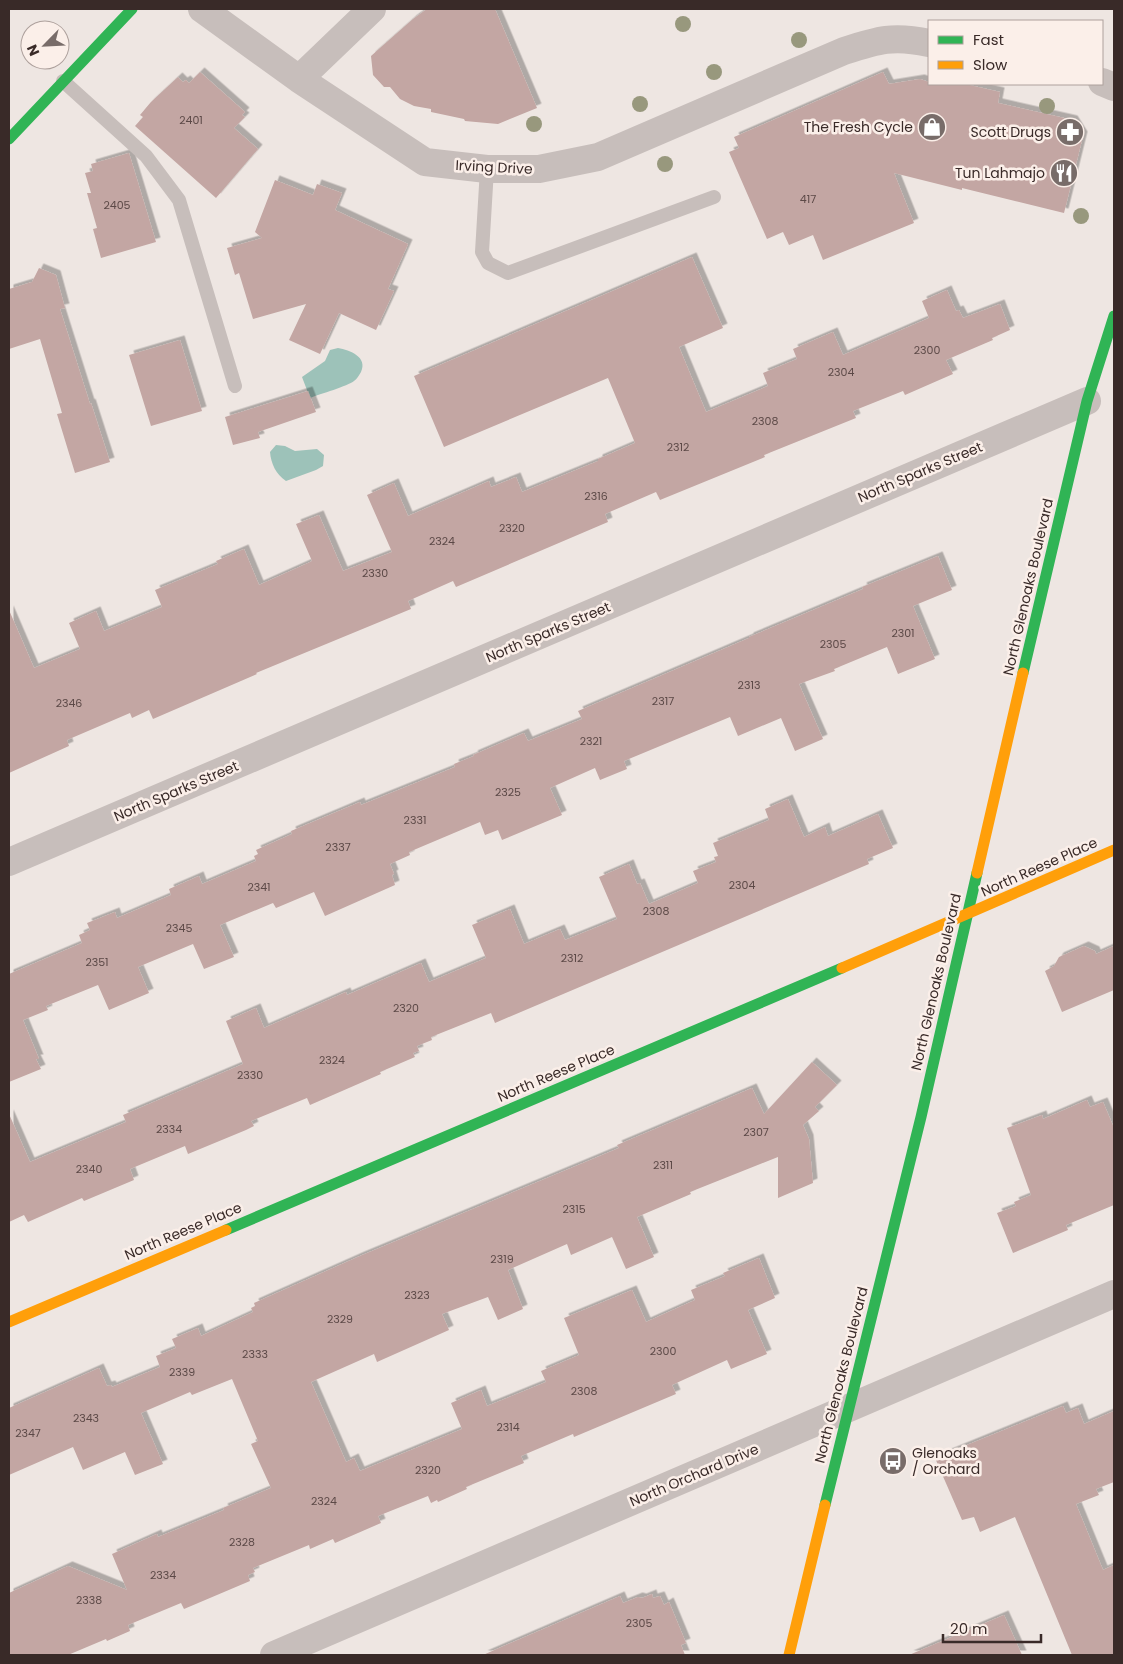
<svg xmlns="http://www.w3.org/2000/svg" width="1123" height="1664" viewBox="0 0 1123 1664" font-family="Poppins,sans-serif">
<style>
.water{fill:#9dc2b9}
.building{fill:#c3a6a3;filter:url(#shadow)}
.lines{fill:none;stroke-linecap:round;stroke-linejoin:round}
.lane{stroke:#c7bebb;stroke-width:14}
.street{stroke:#c7bebb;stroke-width:28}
.fast{stroke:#30b455;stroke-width:11}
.slow{stroke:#ff9f0a;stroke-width:11}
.tree{fill:#98987d}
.labels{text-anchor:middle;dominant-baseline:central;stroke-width:5;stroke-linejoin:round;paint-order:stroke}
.number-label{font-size:11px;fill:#5c4947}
.poi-label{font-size:14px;fill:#392a28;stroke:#fbefe9;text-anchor:end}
.street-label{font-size:14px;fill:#392a28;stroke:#fbefe9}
</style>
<defs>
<filter id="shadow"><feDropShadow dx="4.5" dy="-4.5" stdDeviation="0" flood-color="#0004"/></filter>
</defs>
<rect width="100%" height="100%" fill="#eee6e2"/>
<path class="water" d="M338,348C350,350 368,357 361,372C359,375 357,379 354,381C348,386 320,394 310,398L302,377L325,361L330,350Z
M276,445L285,446L295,451L317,449L324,455L323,466L316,470L286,481C276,474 271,464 270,452Z"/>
<path class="building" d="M427,9H495L537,108L498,124L465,121L464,119L431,112V109L414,106L400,99L390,87H384L373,75L371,56L413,19Z
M200,72L245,112L242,115L245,117L234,128L258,149L216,198L135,126L143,117L140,115L151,102L178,77L183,82L186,80L189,83Z
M883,72L889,84L920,79L929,82V84H965L1000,92L998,103L1073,120L1083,136L1064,213L962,188V190L894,173L914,223L823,260L813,235L789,245L783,232L767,239L729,152L739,148L734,137Z
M129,153L156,242L101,258L93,229L97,228L87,193H91L85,173L93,171L91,164Z
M275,180L313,195L317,184L342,193L335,210L408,244L388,289L394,291L376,330L339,313L320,354L289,340L306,304L253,319L239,273L235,275L227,248L262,238L255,232Z
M692,257L723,328L679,347L706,412L768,386L763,373L797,359L793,349L833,332L843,355L929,318L922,301L947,290L956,311L959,310L963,318L1000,304L1010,330L992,338L993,340L946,360L953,374L905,395L903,391L853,411L856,418L764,455L765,457L660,500L656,492L605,514L608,522L456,587L453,581L408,601L411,609L256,673L257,674L153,719L149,710L132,718L130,713L67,740L69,746L9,773V610L34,668L80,649L69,623L96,611L104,631L162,607L155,590L218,564L216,561L244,549L259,585L308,563L312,561L296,524L319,515L343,571L392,552L367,495L394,483L408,516L489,481L491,487L516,477L522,492L598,461V459L635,443L608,378L444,447L414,376Z
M39,268L56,275L65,308L60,309L90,404L91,403L110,462L75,473L57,414L62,413L40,339L9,349V289L32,282Z
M180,340L202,411L151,426L129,355Z
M308,391L316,412L258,432L260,438L233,445L225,417Z
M938,556L952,590L913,606L935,659L898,674L887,647L834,669L835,671L799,684L823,739L795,751L781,718L738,736L730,717L624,761L627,769L600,780L595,768L550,788L562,815L502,840L498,830L485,835L480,822L409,852L410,855L390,864L394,874L392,875L395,885L325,916L314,892L276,908L273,903L220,925L234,957L204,969L193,944L138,967L149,993L109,1010L98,985L46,1006L48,1010L23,1020L39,1059H36L41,1069L9,1082V974L82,943L79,935L90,930L87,923L115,912L117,918L171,895L169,889L199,876L202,884L256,861L254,856L258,854L256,850L292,834L291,831L360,802L361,805L455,767L454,764L474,756L473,755L524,733L528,741L582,719L578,711L749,638V637L863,589L862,587Z
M788,799L804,837L825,827L828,836L878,814L893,848L867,859L869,864L495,1023L491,1013L431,1037L432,1040L417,1046L419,1051L413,1053L415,1057L380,1072L381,1074L310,1105L307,1098L251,1121L254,1126L246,1130L188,1154L185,1146L130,1169L134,1180L84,1201L82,1198L28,1222L24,1215L9,1222V1114L30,1162L126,1122L123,1115L243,1064L226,1021L256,1008L264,1028L346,992L347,995L421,963L429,982L486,958L472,925L510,909L524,944L560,929L565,940L617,919L599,877L629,864L637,884L640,883L649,904L698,883L693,871L716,862L714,857L718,856L713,843L769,820L765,809Z
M1084,946L1095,951L1096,954L1114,946V990L1062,1012L1045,971L1054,966L1059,957Z
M812,1062L837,1085L815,1107L819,1111L803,1125L809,1139L813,1183L778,1198V1157L690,1192L691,1194L637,1217L654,1257L626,1269L612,1237L571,1255L567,1244L508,1270L523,1309L498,1320L488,1297L442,1314L449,1330L377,1362L374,1354L311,1382L346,1462L354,1458L360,1471L462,1429L451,1403L481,1390L487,1406L546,1382L541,1371L579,1355L564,1318L632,1290L646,1322L695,1300L691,1290L725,1276L723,1273L759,1258L775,1298L748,1310L767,1354L731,1369L727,1360L672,1385L676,1394L574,1437L573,1434L521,1456L524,1463L466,1487L467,1489L438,1502L437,1500L431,1503L428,1496L378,1516L381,1523L335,1543L333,1539L310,1549L309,1545L253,1568L255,1572L248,1575L250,1581L184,1609L181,1603L128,1625L130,1631L107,1641L106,1639L68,1655H9V1593L68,1566L127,1590L112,1554L157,1534L158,1537L224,1510L223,1508L271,1488L251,1444L258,1441L232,1379L192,1395L190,1392L141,1413L163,1464L135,1475L125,1452L83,1470L73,1447L9,1475V1408L99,1368L107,1386L111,1385L112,1387L160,1367L156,1356L176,1348L172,1339L198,1328L201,1336L253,1312L251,1308L255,1306L254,1303L360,1256L619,1148L617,1145L752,1088L764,1114Z
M1087,1100L1090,1107L1103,1102L1114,1128V1205L1066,1225L1068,1230L1013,1253L997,1213L1016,1206L1014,1202L1031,1195L1007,1128L1042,1115L1043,1119Z
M1063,1406L1066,1413L1078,1408L1084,1424L1114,1411V1482L1096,1489L1099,1495L1076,1504L1103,1570L1114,1565V1655H1072L1015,1517L980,1532L974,1517L962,1520L935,1458Z
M652,1594L653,1598L660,1596L664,1605L669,1602L686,1643L681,1645L685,1655H483L620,1596L623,1603L638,1597L642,1598Z
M1004,1615L1022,1655H909Z"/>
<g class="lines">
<path class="lane" d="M63,81L146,156L179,200L235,386
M487,169L482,252L488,263L508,273L714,197"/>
<path class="street" d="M202,9L299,79L425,162L487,169H539L598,157L844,51C878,40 893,35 929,43
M299,79L372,9
M1102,82L1114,87
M9,862L1087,401
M274,1655L1114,1294"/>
<path class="fast" d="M9,139L132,9
M1023,673L1087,401L1114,316
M226,1230L842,968
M825,1505L921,1117L977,873"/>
<path class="slow" d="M977,873L1023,673
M842,968L1114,850
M9,1322L226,1230
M789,1655L825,1505"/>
</g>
<g class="tree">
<circle cx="683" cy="24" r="8"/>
<circle cx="799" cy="40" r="8"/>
<circle cx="714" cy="72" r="8"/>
<circle cx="640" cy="104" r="8"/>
<circle cx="1047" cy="106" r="8"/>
<circle cx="534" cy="124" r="8"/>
<circle cx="665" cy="164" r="8"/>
<circle cx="1081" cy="216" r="8"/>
</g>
<defs>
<symbol id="shop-disc" viewBox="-11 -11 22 22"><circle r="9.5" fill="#786c69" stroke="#fbefe9"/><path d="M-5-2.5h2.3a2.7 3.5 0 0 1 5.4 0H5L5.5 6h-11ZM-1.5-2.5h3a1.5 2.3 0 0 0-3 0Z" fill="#fff"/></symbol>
<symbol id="pharmacy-disc" viewBox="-11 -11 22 22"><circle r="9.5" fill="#786c69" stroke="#fbefe9"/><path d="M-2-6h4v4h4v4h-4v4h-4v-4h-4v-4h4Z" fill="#fff"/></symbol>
<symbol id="restaurant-disc" viewBox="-11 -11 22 22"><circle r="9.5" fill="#786c69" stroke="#fbefe9"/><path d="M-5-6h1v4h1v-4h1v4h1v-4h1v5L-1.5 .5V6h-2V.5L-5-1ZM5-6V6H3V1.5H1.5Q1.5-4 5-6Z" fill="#fff"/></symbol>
<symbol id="bus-disc" viewBox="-11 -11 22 22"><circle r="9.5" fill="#786c69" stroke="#fbefe9"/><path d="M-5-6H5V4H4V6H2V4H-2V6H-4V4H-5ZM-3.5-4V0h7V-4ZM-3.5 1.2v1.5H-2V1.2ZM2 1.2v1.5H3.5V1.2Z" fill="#fff"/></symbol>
</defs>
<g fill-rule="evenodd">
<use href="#shop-disc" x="916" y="111" width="32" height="32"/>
<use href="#pharmacy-disc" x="1054" y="116" width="32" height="32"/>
<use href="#restaurant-disc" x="1048" y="157" width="32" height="32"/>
<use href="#bus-disc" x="877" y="1445" width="32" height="32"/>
</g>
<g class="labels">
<g class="number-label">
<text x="191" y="120">2401</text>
<text x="808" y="199">417</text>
<text x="117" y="205">2405</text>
<text x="927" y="350">2300</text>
<text x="841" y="372">2304</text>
<text x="765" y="421">2308</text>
<text x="678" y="447">2312</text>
<text x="596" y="496">2316</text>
<text x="512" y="528">2320</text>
<text x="442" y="541">2324</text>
<text x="375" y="573">2330</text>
<text x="903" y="633">2301</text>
<text x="833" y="644">2305</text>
<text x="749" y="685">2313</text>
<text x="663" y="701">2317</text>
<text x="69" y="703">2346</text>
<text x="591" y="741">2321</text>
<text x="508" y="792">2325</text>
<text x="415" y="820">2331</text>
<text x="338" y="847">2337</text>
<text x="742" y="885">2304</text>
<text x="259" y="887">2341</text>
<text x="656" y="911">2308</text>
<text x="179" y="928">2345</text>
<text x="572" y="958">2312</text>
<text x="97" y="962">2351</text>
<text x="406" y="1008">2320</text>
<text x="332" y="1060">2324</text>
<text x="250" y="1075">2330</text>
<text x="169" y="1129">2334</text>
<text x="756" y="1132">2307</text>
<text x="663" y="1165">2311</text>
<text x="89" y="1169">2340</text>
<text x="574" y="1209">2315</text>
<text x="502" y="1259">2319</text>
<text x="417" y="1295">2323</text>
<text x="340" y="1319">2329</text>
<text x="663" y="1351">2300</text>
<text x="255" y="1354">2333</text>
<text x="182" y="1372">2339</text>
<text x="584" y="1391">2308</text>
<text x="86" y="1418">2343</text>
<text x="508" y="1427">2314</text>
<text x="28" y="1433">2347</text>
<text x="428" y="1470">2320</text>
<text x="324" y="1501">2324</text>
<text x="242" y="1542">2328</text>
<text x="163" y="1575">2334</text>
<text x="89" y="1600">2338</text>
<text x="639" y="1623">2305</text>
</g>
<g class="poi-label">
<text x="913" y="127">The Fresh Cycle</text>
<text x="1051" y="132">Scott Drugs</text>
<text x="1045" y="173">Tun Lahmajo</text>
<text x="912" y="1453" text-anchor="start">Glenoaks<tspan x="912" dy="16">/ Orchard</tspan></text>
</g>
<g class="street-label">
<text transform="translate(494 167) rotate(3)">Irving Drive</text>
<text transform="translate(920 472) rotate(-23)">North Sparks Street</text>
<text transform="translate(1028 587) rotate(-77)">North Glenoaks Boulevard</text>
<text transform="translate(548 632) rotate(-23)">North Sparks Street</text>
<text transform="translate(176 791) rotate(-23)">North Sparks Street</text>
<text transform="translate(1039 867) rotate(-24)">North Reese Place</text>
<text transform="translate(936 982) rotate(-77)">North Glenoaks Boulevard</text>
<text transform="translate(556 1073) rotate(-23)">North Reese Place</text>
<text transform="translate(183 1231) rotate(-23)">North Reese Place</text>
<text transform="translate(841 1375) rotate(-76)">North Glenoaks Boulevard</text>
<text transform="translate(694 1475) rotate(-23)">North Orchard Drive</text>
</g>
</g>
<rect width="1123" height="1664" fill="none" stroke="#392a28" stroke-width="20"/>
<rect x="928" y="20" width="175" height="65" fill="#fbefe9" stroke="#ada09c"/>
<rect x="938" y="36" width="25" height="8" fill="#30b455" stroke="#ada09c"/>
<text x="973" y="45" font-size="15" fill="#392a28">Fast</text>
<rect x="938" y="61" width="25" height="8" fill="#ff9f0a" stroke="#ada09c"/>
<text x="973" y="70" font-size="15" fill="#392a28">Slow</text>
<g transform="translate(45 45) rotate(246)"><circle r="24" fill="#fbefe9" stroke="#ada09c"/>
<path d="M0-4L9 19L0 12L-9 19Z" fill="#786c69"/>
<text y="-8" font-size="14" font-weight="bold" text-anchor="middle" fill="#392a28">N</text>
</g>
<path d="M943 1634v8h98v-8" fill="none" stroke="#392a28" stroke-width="2.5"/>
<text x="950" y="1634" font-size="15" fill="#392a28" stroke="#fbefe9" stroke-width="4" paint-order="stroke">20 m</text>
</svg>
